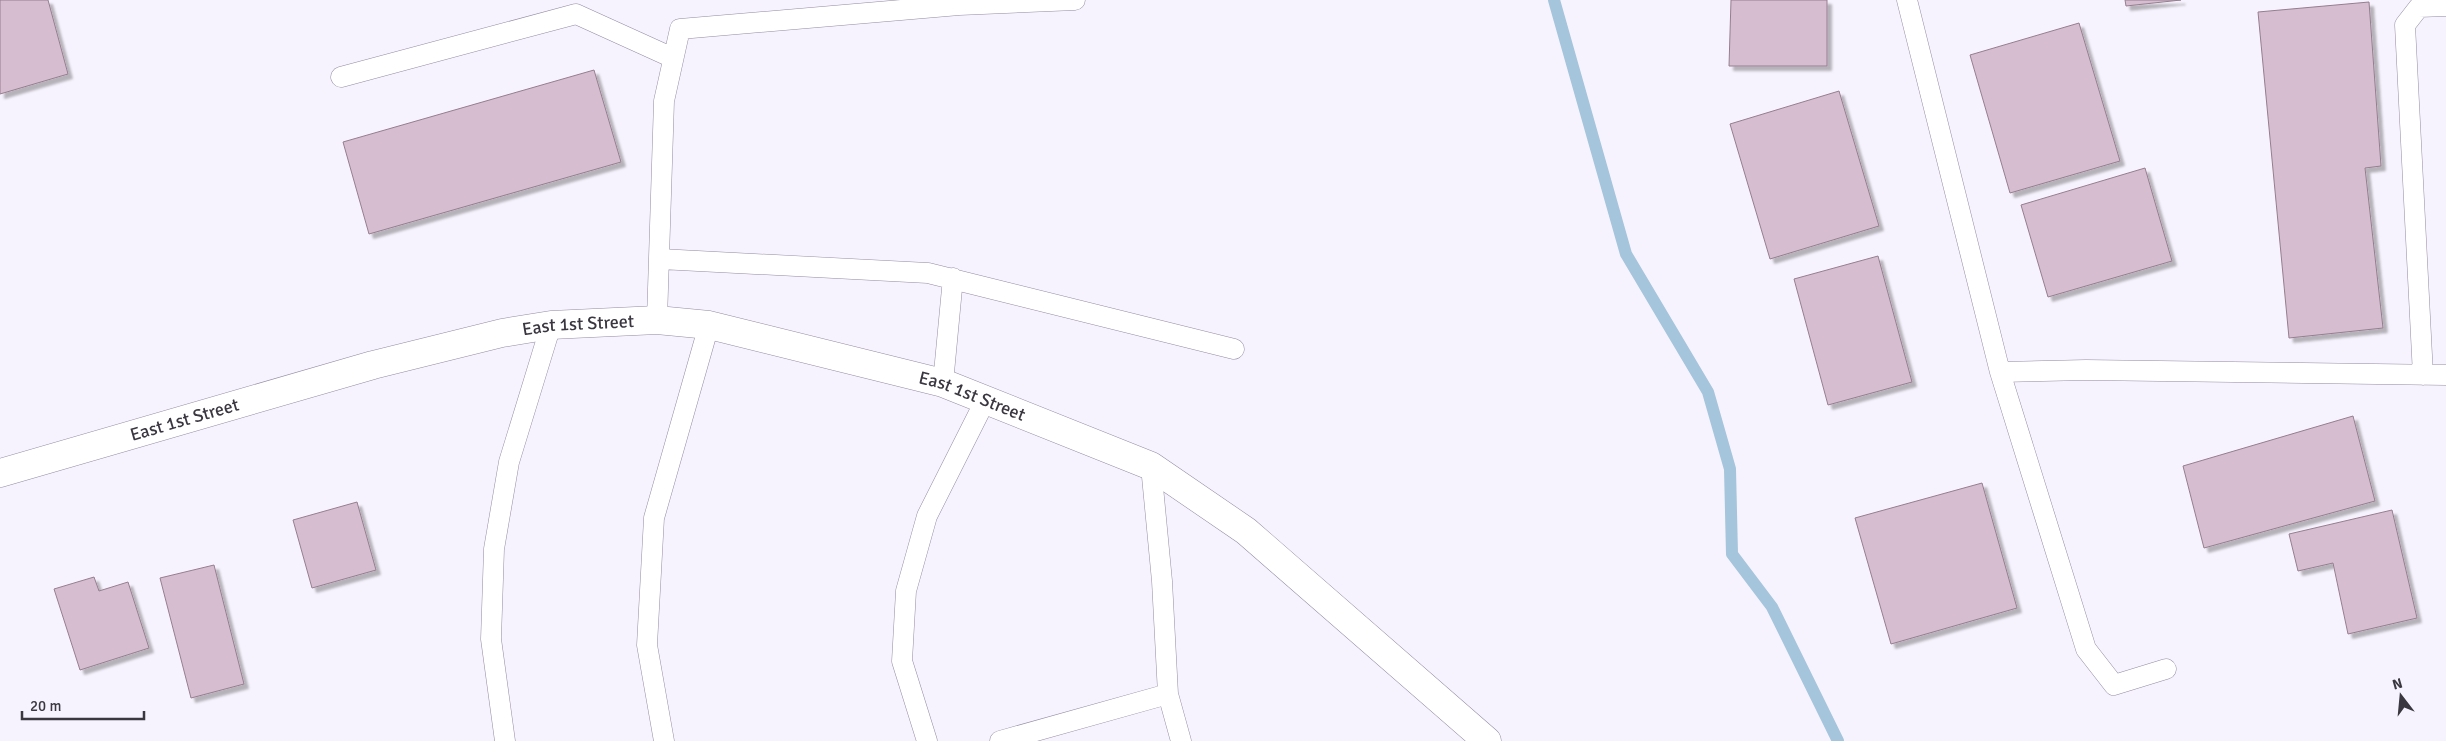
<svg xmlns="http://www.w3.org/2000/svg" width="2446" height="741" viewBox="0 0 2446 741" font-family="Signika,sans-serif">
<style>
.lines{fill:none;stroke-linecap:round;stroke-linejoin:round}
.stream{stroke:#a4c5db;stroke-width:12}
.building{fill:#d6bdcf;stroke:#957e8f;filter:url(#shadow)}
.service-casing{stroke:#948ba3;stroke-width:21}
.minor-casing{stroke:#948ba3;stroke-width:29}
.service{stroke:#fff;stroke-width:20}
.minor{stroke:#fff;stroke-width:28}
.labels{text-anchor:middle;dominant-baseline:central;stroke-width:4.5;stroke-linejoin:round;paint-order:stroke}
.street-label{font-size:18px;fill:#3b3741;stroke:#f7f3fe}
</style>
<defs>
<filter id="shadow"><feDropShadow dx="4.5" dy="4.5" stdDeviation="1" flood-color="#0004"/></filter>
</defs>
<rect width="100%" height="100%" fill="#f7f3fe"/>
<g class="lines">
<path class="stream" d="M1554,0L1626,254L1708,392L1730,469L1732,554L1772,607L1838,741"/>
</g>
<path class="building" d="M0,0H48L68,74L0,94Z
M1731,0H1827V66H1729Z
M2125,0H2181L2126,6Z
M2369,2L2381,166L2365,168L2383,328L2289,338L2258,12Z
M2079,23L2120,161L2010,193L1970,55Z
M594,70L621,162L369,234L343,142Z
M1839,91L1879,226L1770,259L1730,124Z
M2145,168L2172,261L2048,297L2021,205Z
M1878,256L1912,382L1828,405L1794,279Z
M2353,416L2375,501L2204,548L2183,466Z
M1982,483L2017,608L1891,644L1855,518Z
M357,502L376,570L312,588L293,520Z
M2392,510L2417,618L2348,634L2333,563L2298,571L2289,534Z
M214,565L244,684L191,698L160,578Z
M94,577L99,591L128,582L149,648L80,670L54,589Z"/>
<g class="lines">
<defs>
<path id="service" d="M1907,0L2000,372L2086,370L2446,375
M341,77L576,14L673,58
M660,259L928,273L1234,349
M657,320L664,101L680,29L959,5L1075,0
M2000,372L2086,649L2114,685L2166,669
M2423,375L2405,25L2419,7L2446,6
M943,383L953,278
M1151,466L1162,581L1168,694
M505,741L491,639L494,549L509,462L551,325
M664,741L647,645L654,518L709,325
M927,741L902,661L906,591L927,516L986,399
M1000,741L1168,694L1181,741"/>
<g id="minor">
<path id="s1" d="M0,473L373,365L502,333L551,325L657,320L709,325L943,383L1151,466L1246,531L1487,741"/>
</g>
</defs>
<use href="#service" class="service-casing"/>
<use href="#minor" class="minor-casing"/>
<use href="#service" class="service"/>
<use href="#minor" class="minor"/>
</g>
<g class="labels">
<g class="street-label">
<text stroke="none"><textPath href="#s1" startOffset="598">East 1st Street</textPath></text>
<text stroke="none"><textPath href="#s1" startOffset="1002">East 1st Street</textPath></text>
<text stroke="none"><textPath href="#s1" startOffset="192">East 1st Street</textPath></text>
</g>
</g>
<g transform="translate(2401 696) rotate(344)" stroke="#f7f3fe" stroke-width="4" paint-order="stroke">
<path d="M0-4L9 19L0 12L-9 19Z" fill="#3b3741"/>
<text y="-8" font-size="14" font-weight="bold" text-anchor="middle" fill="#3b3741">N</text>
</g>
<path d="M22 711v8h122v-8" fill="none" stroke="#3b3741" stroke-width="2.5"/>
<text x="30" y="711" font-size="15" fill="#3b3741" stroke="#f7f3fe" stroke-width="4" paint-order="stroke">20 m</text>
</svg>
